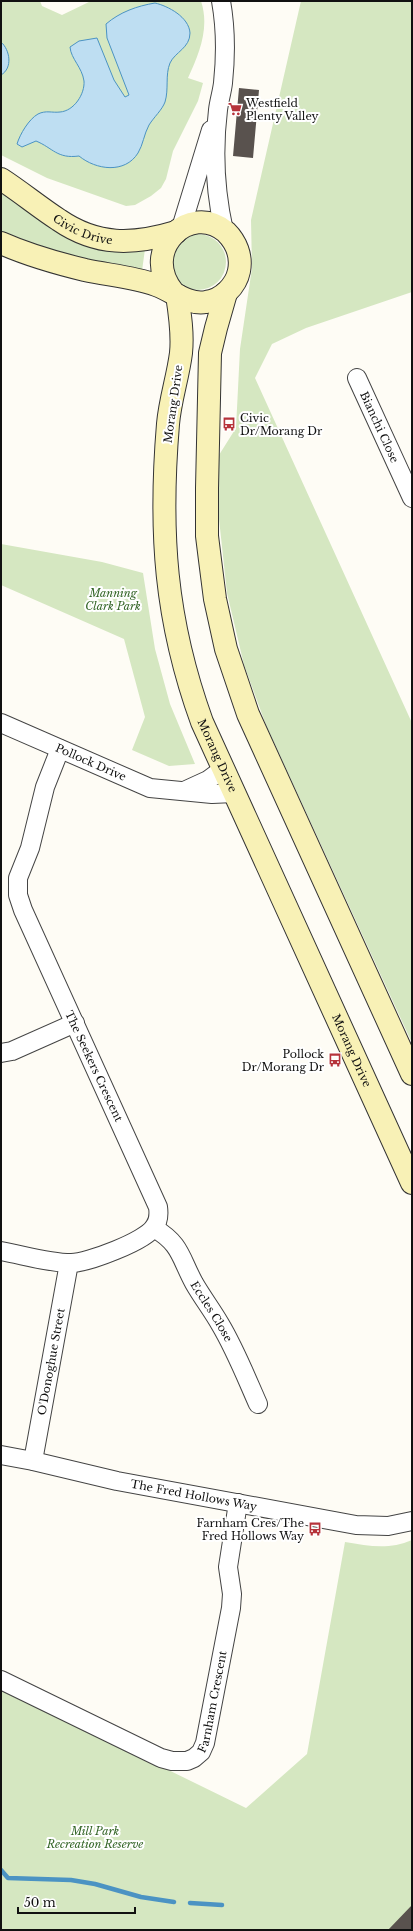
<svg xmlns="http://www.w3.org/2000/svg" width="413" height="1931" font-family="'Libre Baskerville',serif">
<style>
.green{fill:#d5e7c1}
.water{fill:#bedef2;stroke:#4b93c3}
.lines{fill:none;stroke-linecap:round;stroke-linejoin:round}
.stream{stroke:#4b93c3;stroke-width:4.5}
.building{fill:#59524e}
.minor-casing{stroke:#444;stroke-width:20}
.secondary-casing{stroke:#333;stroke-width:24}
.minor{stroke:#fff;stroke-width:18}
.secondary{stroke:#f8f1b6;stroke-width:22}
.labels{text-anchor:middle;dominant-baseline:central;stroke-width:4;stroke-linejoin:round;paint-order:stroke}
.poi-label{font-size:11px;fill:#111;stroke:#fff;text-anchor:start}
.street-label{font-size:11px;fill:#111;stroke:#fff}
.park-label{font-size:11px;font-style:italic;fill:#326425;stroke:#fff}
</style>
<rect width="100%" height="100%" fill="#fefcf5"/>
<path class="green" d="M1,1H40L42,6L62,15L91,1H201C210,28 199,54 188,78L203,83L198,101L173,151L166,179L161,188L151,196L135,205L126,206L47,178L1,155Z
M301,1H412V292L306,328L272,344L255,378L412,723V1043L266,725L244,665L227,593L219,519V455L236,428L240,349L252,268L251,220Z
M1,189L145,249L142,271L87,262L1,234Z
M170 262a28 28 0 1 1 56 0a28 28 0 1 1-56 0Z
M1,544L102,562L143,573L155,649L170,704L195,764L169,766L132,750L145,717L124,639L1,585Z
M412,1540V1930H1V1688L246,1808L307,1754L345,1542C369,1546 389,1550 412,1540Z"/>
<path class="water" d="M155,3C168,6 189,17 190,33C190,48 175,52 170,63C165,75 169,89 165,102C162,110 154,117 149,125C144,134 143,145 138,153C125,174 96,170 79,156C57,159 53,148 36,141L22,147L17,144C20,134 29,119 38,114C46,110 52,113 60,112C74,111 85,94 84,81C82,67 71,59 70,47L79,41L97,38L114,80L125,97L129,95L107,38L106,24C120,12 137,6 155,3Z
M1,42C10,50 13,68 1,75Z"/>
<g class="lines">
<path class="stream" d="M1,1870L8,1878L71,1880L95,1884L141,1897L174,1902
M190,1903L222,1905"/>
</g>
<path class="building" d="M239,88L259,90L253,158L233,156Z
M412,1905V1930H388Z"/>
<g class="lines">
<g class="minor-casing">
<g id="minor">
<path d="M221,1C226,29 226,55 223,83C222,92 219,101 218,110C213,151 215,191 224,231"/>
<path d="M181,228L211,130"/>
<path id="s1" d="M357,378L412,498"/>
<path id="s2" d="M1,723L150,788L212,794L234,793"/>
<path d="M184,791L208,780L223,769"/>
<path d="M1,1053L12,1051L75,1023"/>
<path id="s3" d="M154,1228C181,1244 180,1257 194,1283C202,1297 212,1310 220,1324C235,1349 246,1377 258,1404"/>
<path d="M1,1251C23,1255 49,1263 71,1263C87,1263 146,1241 154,1227C159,1221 159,1214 158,1207L23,910L18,895V878L30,848L45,787L60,749"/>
<path id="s4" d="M1,1455L33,1461L117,1481L356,1525L388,1526L412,1521"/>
<path id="s5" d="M33,1461L69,1263"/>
<path id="s6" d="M1,1680L161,1758L172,1761H187L194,1758L201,1752L205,1743L231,1608L232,1594L228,1567L238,1503"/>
</g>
</g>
<g class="secondary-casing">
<g id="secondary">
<path id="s7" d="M1,179C21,192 39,207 59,220C97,246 133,245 176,232"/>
<path d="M1,243C28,255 56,263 85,270C108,275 133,277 156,285C173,291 187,305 206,302C222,300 236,286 239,271C242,256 236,242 226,232C190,201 139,250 173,292"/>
<path d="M226,293L216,328L210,353L207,488V536L210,560L215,599L226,649L248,714L412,1074"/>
<path id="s8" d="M177,295C180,314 183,334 181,353C178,377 170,400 168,424C159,532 165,620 202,722L412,1183"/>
</g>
</g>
<use href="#minor" class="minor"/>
<use href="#secondary" class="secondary"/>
</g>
<defs>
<g id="supermarket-bare" transform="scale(1.08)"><path d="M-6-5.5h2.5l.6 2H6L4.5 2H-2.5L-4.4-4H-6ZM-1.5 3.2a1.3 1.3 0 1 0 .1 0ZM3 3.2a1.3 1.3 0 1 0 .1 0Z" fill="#b6333a" stroke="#fff" stroke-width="2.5" paint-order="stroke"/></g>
<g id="bus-bare" transform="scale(1.08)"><path d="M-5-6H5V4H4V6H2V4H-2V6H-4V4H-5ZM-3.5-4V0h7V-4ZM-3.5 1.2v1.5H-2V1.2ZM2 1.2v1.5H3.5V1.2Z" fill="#b6333a" stroke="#fff" stroke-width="2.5" paint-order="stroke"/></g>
</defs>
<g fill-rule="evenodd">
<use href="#supermarket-bare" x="235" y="109"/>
<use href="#bus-bare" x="229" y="424"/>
<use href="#bus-bare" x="335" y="1060"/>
<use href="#bus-bare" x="315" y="1529"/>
</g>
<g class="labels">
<g class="poi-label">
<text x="246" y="103">Westfield<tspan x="246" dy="13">Plenty Valley</tspan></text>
<text x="240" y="418">Civic<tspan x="240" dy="13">Dr/Morang Dr</tspan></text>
<text x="324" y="1054" text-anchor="end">Pollock<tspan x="324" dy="13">Dr/Morang Dr</tspan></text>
<text x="304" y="1523" text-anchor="end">Farnham Cres/The<tspan x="304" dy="13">Fred Hollows Way</tspan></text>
</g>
<g class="street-label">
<text stroke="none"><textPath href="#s7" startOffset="97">Civic Drive</textPath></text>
<text transform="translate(173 404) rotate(-82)">Morang Drive</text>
<text stroke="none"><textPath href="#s1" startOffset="54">Bianchi Close</textPath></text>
<text stroke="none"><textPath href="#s8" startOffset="470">Morang Drive</textPath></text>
<text stroke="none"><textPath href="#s2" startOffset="98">Pollock Drive</textPath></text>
<text stroke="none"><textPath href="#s8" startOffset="794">Morang Drive</textPath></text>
<text transform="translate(94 1066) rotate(65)">The Seekers Crescent</text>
<text stroke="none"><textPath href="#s3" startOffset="103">Eccles Close</textPath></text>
<text stroke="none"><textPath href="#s5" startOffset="101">O'Donoghue Street</textPath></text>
<text stroke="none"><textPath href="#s4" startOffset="197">The Fred Hollows Way</textPath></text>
<text stroke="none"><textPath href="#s6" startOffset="273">Farnham Crescent</textPath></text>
</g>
<g class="park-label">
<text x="113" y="593">Manning<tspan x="113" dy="13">Clark Park</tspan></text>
<text x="95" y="1831">Mill Park<tspan x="95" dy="13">Recreation Reserve</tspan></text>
</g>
</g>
<rect width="413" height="1931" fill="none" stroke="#111111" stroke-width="4"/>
<path d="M18 1907v6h117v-6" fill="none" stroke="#111111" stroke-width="2"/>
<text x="24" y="1907" font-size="12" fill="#111111" stroke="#ffffff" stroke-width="3" paint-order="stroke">50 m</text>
</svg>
